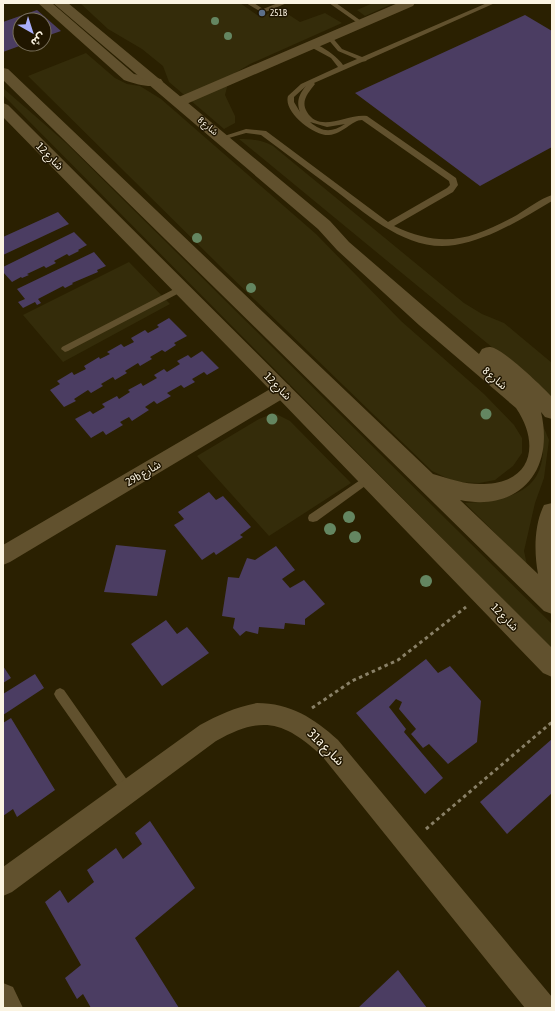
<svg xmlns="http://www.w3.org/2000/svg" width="555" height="1011" font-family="'Asap Condensed','Noto Sans Arabic',sans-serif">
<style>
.sand{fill:#342c0a}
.building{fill:#4b3d62}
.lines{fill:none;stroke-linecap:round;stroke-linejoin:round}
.path{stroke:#898067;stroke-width:3;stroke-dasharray:3.5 3.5;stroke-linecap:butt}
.service{fill:#61512e;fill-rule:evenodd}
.minor{fill:#61512e;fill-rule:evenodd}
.tertiary{fill:#61512e;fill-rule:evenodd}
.tree{fill:#648661}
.service-dot{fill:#5c6f8a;stroke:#201600;stroke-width:1.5}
.labels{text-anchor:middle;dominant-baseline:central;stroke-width:3;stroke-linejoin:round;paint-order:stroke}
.far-poi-label{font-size:9px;fill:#fbf4e2;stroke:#201600;text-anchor:start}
.far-street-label{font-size:9px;fill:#fbf4e2;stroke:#201600}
.street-label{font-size:11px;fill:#fbf4e2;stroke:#201600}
.near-street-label{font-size:13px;fill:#fbf4e2;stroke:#201600}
</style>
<rect width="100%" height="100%" fill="#2a2001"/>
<path class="sand" d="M80,3H240L260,17L280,9L300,22L325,13L342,23L250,64L235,73L228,83L225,95L235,116V123L224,129L169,82L163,66L142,49L108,29Z
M373,3H394L365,16L357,10Z
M86,53L115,78L127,84L140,86L161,99L316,234L401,321L484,394L514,425L522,438V453L513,466L495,480L479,483L455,482L432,471L225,271L28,76Z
M3,88L66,143L552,624V649L3,95Z
M239,139C252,139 261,140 273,146L464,303L482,314L504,323L552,363V400L493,348Z
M129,262L170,304L63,362L23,315Z
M274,413L290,421L351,483L269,536L197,456L259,419Z
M538,414L549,440L544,478L535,503L524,551L527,565L465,503C528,500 555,481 538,414Z"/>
<path class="building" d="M37,10L61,31L44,37V20H20V44H25L3,52V22Z
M525,15L552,31V147L480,186L355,93Z
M58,212L69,224L3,255V237Z
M74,232L87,245L78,250L79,251L69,256L67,254L54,261L56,263L46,268L44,266L27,274L29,275L22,278L21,277L12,282L3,272V267Z
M94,252L106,266L97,270L98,272L72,283L73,284L65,288L63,286L38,299L41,303L37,305L35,302L23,308L18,302L25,299L17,289Z
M169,318L187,336L174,343L176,345L165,352L162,350L150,357L152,359L140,366L138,363L125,371L127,373L115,380L113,377L101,384L103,386L91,393L88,390L74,399L76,401L64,407L50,390L60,384L57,381L72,372L74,375L86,369L84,366L99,357L100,359L110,354L107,352L121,344L124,347L134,342L131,338L145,330L148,333L159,327L157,325Z
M202,351L219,368L207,375L204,372L192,379L195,382L184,388L181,385L167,393L171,396L157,404L154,401L145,407L149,410L132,421L129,417L120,422L123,425L106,435L103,431L91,438L75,419L90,411L93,414L105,407L102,404L117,396L119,399L130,392L128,390L141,383L143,386L157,378L154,375L164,369L167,372L180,364L177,361L188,355L191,358Z
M209,492L216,500L223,496L251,527L240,535L243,537L216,555L214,552L202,560L174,525L184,519L178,512Z
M116,545L166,550L157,596L104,592Z
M276,546L295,570L282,579L290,588L304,580L325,604L305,619V625L285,623L284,629L259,627L258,634L246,631L240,636L233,628L235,618L222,616L228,577L239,578L247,558L255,560Z
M166,620L177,634L187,627L209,653L162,686L131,644Z
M426,659L438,673L450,666L481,701L477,742L448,764L429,744L423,748L411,734L416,729L399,709L402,702L396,699L389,707L406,729L404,732L443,778L425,794L356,713Z
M3,666L11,678L3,683Z
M35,674L44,688L3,715V694Z
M11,718L55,790L17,817L13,809L3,816V723Z
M552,739V793L507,834L480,802Z
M150,821L195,888L135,938L179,1008H91L83,994L77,999L65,978L81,965L45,902L60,890L68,903L94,882L87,870L116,848L123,859L142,844L135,833Z
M398,970L427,1008H358Z"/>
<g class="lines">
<path class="path" d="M312,708L352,681L398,660L466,607
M426,829L552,722"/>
<path class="service" d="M246,3H254L263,9L278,3H287L263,13Z
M329,3H336L364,23L359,24Z
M487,3H495L367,60L366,61L362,62L314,83L315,84C309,92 300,101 307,112C320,134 348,113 367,116L456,178L458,185L453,192L394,226C443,249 471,240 517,215C528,208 540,199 552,195V201C521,219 491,239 455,245C407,253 367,214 332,188C308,170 285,153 261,135L246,133L222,140L218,138L246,129L266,131L388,222L447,188L450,185L449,181L362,120C352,120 343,134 329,135C314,136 283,112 288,96L301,84L338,67L331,58L307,45C315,39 338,57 343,65L357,59L338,51L327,38V36H331L342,49L362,57ZM306,86C299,94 296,102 300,112L294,102V97ZM310,122L327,127L345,124C331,133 322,132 310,122Z
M182,285L186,288L185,290L68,351L65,352L61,349L62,347Z
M369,474L372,475L374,478L372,481L317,521L313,522L309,521L308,518L309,515Z
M60,688L64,690L132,787L134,791L132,795L128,797L124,795L56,698L54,694L56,690Z"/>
<path class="minor" d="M38,3H52L134,74L161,79L163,82L161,85C148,88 136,84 124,80Z
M398,3H415L413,6L184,105H174L172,102L174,99Z
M283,383L289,385L292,390L289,395L10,562L3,565V545L277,385Z
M257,703C290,703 314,718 338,740L552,997V1008H525L322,756C284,721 262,715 216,741L12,892L3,896V867L200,725C218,715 236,707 257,703Z
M3,983L13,987L23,1008H3Z"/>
<path class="tertiary" d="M53,3H68L330,221L349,242L479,354L482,349C487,347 489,346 494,348C508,354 541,385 552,397V419L545,417L541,412C555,472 518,512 460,500L538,574C534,552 534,525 544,505L552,503V614L544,611L3,80V68L8,69L433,474C450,479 467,485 484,484C533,483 540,443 516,408L419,325L337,250L318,229Z
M3,103L8,105L552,648V677L543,673L276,396L3,117Z"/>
</g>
<g class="tree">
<circle cx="215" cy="21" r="4"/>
<circle cx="228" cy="36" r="4"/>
<circle cx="197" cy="238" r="5"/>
<circle cx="251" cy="288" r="5"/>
<circle cx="486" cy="414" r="5.5"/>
<circle cx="272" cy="419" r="5.5"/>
<circle cx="349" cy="517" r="6"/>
<circle cx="330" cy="529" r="6"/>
<circle cx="355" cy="537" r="6"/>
<circle cx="426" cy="581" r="6"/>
</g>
<circle class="service-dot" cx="262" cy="13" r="4"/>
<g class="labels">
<g class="far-poi-label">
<text x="270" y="13">251B</text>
</g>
<g class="far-street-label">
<text transform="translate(208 126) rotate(40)">شارع 8</text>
</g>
<g class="street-label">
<text transform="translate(50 156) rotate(45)">شارع 12</text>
<text transform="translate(495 378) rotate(40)">شارع 8</text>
<text transform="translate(278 386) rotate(45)">شارع 12</text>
<text transform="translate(143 473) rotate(-31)">29b شارع</text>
<text transform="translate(505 617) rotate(45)">شارع 12</text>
</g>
<g class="near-street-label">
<text transform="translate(326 747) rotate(45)">31a شارع</text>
</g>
</g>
<rect width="555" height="1011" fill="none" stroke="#fbf4e2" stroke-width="8"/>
<g transform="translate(32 32) rotate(141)"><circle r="19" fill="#201600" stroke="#786f5a"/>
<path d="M0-3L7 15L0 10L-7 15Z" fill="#aaaffb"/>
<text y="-6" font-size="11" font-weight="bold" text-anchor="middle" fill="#fbf4e2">ش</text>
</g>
</svg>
